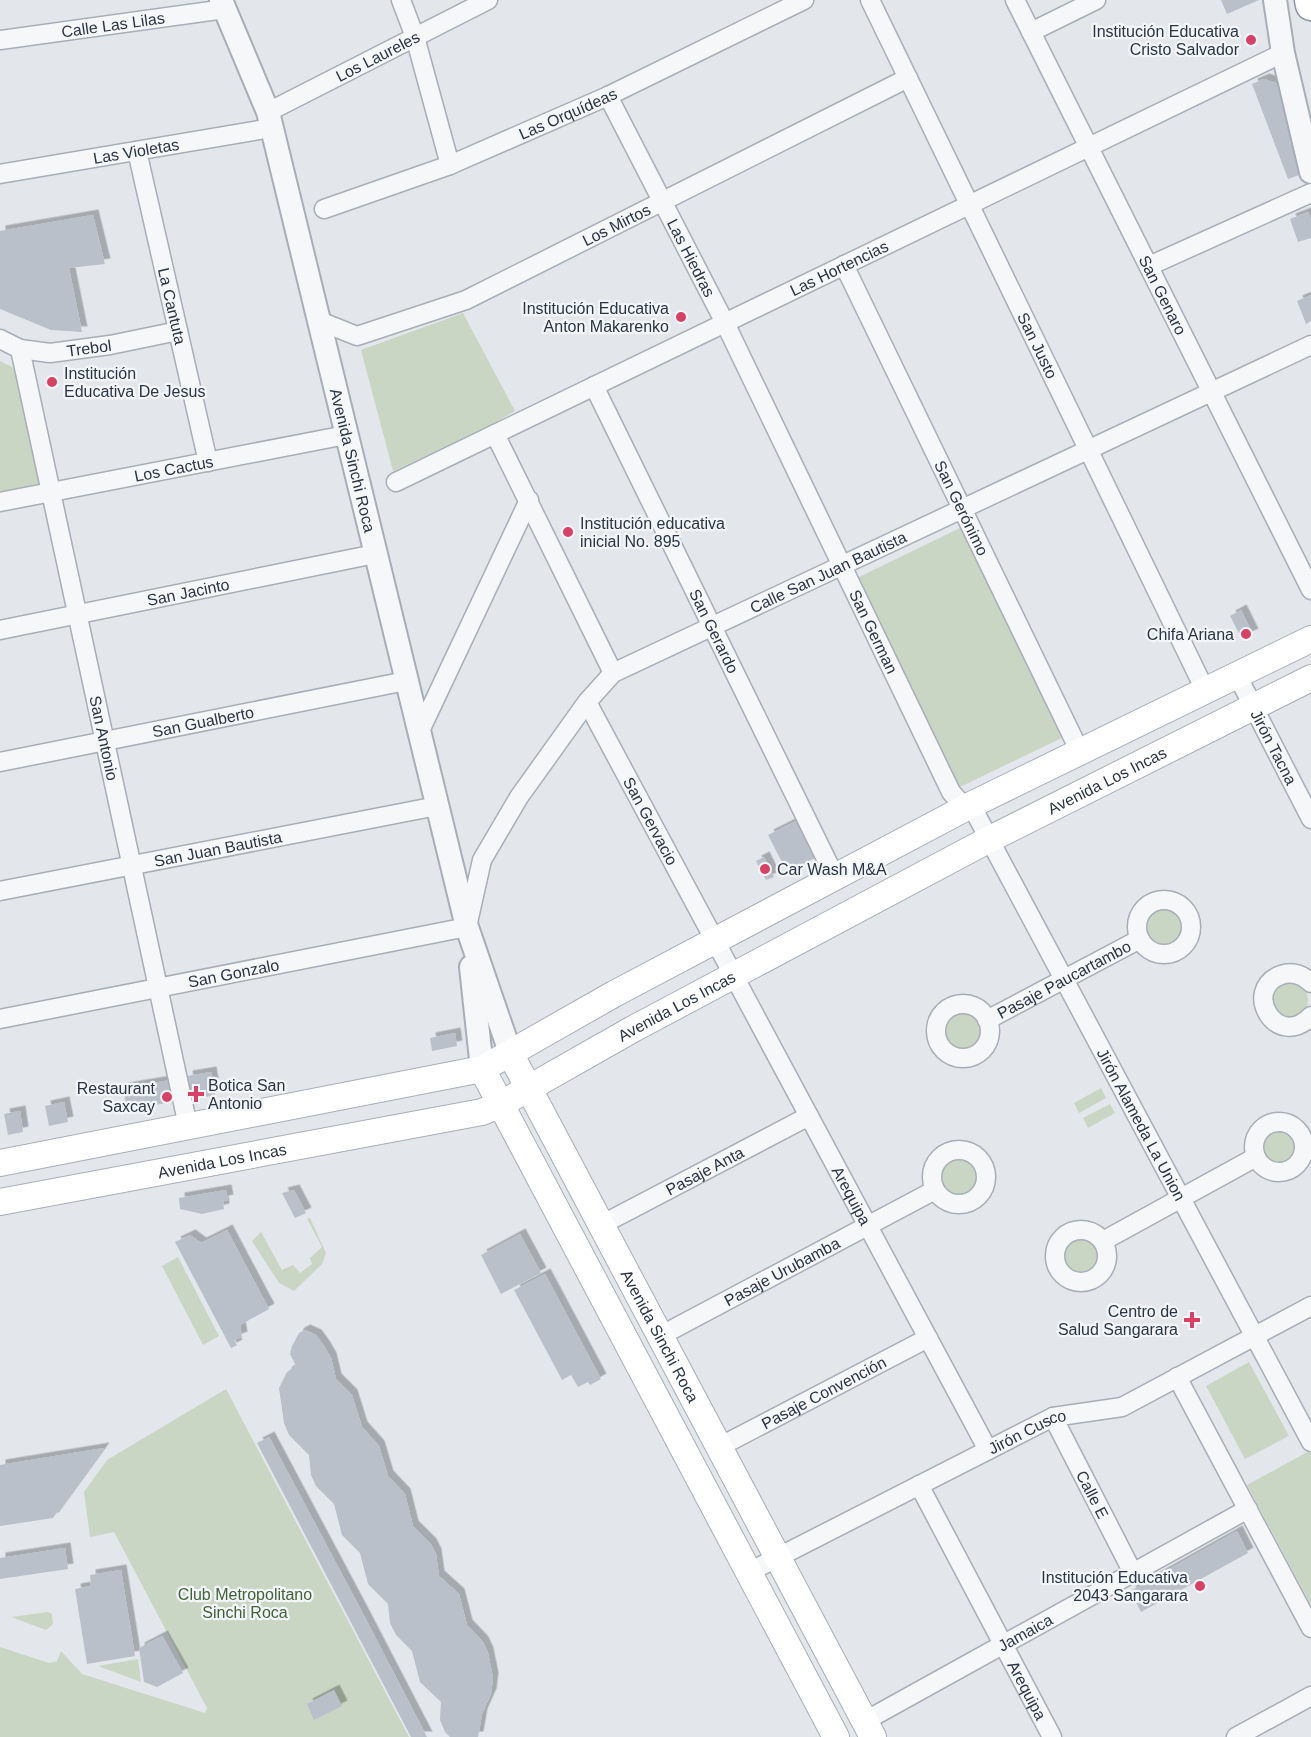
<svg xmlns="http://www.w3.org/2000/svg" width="1311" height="1737" font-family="Helvetica,sans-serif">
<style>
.green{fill:#c9d6c3}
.building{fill:#b9c0ca;filter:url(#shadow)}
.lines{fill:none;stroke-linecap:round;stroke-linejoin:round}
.minor-casing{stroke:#a7aeb7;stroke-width:21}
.tertiary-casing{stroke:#a7aeb7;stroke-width:26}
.secondary-casing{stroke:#a7aeb7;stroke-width:28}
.trunk-casing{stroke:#8995a3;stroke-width:33}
.minor{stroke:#f6f7f9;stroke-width:18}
.tertiary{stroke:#f6f7f9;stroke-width:22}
.secondary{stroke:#fff;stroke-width:26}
.trunk{stroke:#fff;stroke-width:30}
.poi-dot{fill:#d84163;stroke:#f3f6f9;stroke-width:2}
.labels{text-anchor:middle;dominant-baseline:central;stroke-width:4.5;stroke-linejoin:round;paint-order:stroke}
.street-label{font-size:16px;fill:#293545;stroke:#f3f6f9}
.poi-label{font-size:16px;fill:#293545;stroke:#f3f6f9;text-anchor:end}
.park-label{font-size:16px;fill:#416235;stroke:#f3f6f9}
</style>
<defs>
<filter id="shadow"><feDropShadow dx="5.5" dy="-5.5" stdDeviation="0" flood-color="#0004"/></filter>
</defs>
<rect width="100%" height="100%" fill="#e3e7ec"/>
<path class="green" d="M463,313L515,411L484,429L393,471L361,350Z
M0,361L14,368L40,484L0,492Z
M964,526L1066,736L958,788L857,578Z
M1143 926a21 21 0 1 1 42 0a21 21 0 1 1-42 0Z
M1270 1000a19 19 0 1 1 38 0a19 19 0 1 1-38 0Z
M941 1031a21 21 0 1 1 42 0a21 21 0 1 1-42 0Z
M1101,1088L1106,1098L1079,1113L1074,1103Z
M1110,1104L1115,1113L1088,1128L1083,1118Z
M1260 1146a19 19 0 1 1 38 0a19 19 0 1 1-38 0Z
M937 1177a22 22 0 1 1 44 0a22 22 0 1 1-44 0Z
M310,1218L326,1253L322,1264L294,1291L279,1283L252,1241L261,1232L282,1270L293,1265L300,1273L312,1264L310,1258L322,1247L307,1219Z
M1059 1255a21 21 0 1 1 42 0a21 21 0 1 1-42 0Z
M178,1257L219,1336L203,1345L162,1266Z
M1249,1362L1289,1436L1245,1459L1206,1386Z
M226,1389L409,1737H0V1647L49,1663L57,1661L61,1651L82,1674L205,1713L207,1708L114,1532L90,1537L84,1492L107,1460Z
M1311,1450V1605L1247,1485Z
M48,1612L52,1614L53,1624L46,1630L11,1617Z
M138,1659L141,1682L98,1666Z"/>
<path class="building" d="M1221,0H1259L1227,14Z
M1264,79L1276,83L1304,168L1299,175L1288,179L1252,84Z
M1308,212L1311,221V238L1298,242L1290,219Z
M93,215L105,264L69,268L82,332L51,330L0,309V231Z
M1311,295V321L1306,324L1297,301Z
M1241,610L1253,634L1242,639L1230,616Z
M796,821L815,858L787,872L768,835Z
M764,857L774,877L766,880L756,861Z
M455,1033L457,1046L432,1051L430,1038Z
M211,1072L215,1095L195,1099L190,1094L187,1076Z
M171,1080L173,1092L166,1103L127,1110L123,1088Z
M64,1102L68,1122L49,1126L45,1106Z
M20,1111L23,1132L8,1135L4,1114Z
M226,1190L228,1200L223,1201L224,1209L202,1214L180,1209L179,1198Z
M294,1190L306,1213L295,1218L282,1193Z
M227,1230L269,1309L240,1325L242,1337L234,1340L237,1345L231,1348L175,1242L190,1235L201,1243Z
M520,1234L541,1273L501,1294L481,1255Z
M545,1274L601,1379L590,1385L588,1382L578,1387L571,1375L562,1380L514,1290Z
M305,1330L316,1335L324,1346L331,1358L336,1379L352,1395L362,1427L379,1446L388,1476L405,1494L413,1526L431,1544L436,1554L439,1576L459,1594L467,1625L483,1642L488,1653L493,1678L491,1694L482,1714L478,1737H450L445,1732L440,1720L441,1702L420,1682L412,1651L396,1635L390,1623L388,1604L368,1584L360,1553L342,1535L334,1504L316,1486L311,1475L309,1455L289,1435L284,1423L279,1388L287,1372L296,1366L290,1354L292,1346L299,1333Z
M269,1437L361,1610L427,1737H411L257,1443Z
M104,1448L53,1518L0,1526V1465Z
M1237,1531L1248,1553L1141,1612L1130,1591Z
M65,1548L68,1569L0,1579V1558Z
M121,1570L135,1656L87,1664L75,1589L91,1586L90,1575Z
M162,1636L183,1673L157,1687L144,1682L139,1648Z
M334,1690L342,1706L314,1720L307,1704Z"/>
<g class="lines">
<g class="minor-casing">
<g id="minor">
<path d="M401,0L415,37L450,165"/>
<path id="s1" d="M870,0L1205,690"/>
<path id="s2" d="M1015,0L1311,590"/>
<path d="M1031,32L1096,0"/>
<path id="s3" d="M0,40L225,9"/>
<path id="s4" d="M608,96L725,323L951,792L965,808"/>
<path id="s5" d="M268,112L488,0"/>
<path id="s6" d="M137,151L208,462"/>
<path id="s7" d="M0,174L271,128"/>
<path id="s8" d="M324,209L450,165L608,96L804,0"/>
<path id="s9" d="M844,265L1080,752"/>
<path d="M1149,266L1311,193"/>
<path id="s10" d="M317,320L357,336L466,300L908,78"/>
<path id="s11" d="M0,339L20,349L50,353L110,345L178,331"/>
<path id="s12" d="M20,349L188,1126"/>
<path id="s13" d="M594,386L835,877"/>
<path d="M495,434L613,673"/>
<path id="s14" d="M396,482L1283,53"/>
<path id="s15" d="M0,502L346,435"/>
<path id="s16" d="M0,630L375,554"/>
<path id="s17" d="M1237,675L1311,819"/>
<path id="s18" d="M587,702L988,1450"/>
<path d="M419,733L529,500"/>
<path id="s19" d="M0,762L406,681"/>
<path id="s20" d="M971,805L1311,1442"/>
<path id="s21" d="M0,891L437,806"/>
<circle cx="1164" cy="927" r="27"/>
<path d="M1311,983C1303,975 1293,971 1281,975C1241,990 1277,1051 1311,1016"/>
<circle cx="963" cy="1031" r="27"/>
<path id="s22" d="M0,1019L467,927L482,860L519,797L587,702L613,673L1311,345"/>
<path id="s23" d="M987,1020L1140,939"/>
<circle cx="1279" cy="1147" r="25"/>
<circle cx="959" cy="1177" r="27"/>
<path id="s24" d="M601,1225L809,1116"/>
<circle cx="1081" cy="1256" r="26"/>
<path d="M1103,1241L1256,1157"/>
<path id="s25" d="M660,1336L935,1190"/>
<path d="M1177,1377L1311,1628"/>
<path id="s26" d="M1053,1417L1133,1573"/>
<path id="s27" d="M719,1447L928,1338"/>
<path id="s28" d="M919,1485L1052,1737"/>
<path id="s29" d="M749,1572L1053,1417L1122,1407L1311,1306"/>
<path id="s30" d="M865,1721L1248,1509"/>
<path d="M1236,1737L1311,1696"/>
</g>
</g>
<g class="tertiary-casing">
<g id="tertiary">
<path id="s31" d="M221,0L268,112L467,927L511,1055"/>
<path d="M1275,0L1283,53L1311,172"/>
<path d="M471,967L482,1069"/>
</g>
</g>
<g class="secondary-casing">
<g id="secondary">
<path id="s32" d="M511,1055L873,1737"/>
<path d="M482,1069L836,1737"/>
<path d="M0,1163L482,1069L614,994L971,805L1311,639"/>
<path id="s33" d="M0,1202L482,1112L501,1104L633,1029L988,840L1311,678"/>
</g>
</g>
<g class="trunk-casing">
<path id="trunk" d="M1310,0L1311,5"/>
</g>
<use href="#minor" class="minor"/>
<use href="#tertiary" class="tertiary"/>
<use href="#secondary" class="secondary"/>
<use href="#trunk" class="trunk"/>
</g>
<g class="poi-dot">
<circle cx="1251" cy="40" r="6"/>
<circle cx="681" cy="317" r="6"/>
<circle cx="52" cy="382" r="6"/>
<circle cx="568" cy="532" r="6"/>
<circle cx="1246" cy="634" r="6"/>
<circle cx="765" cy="869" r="6"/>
<path d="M193 1085h6v6h6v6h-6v6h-6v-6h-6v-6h6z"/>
<circle cx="167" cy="1097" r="6"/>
<path d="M1189 1311h6v6h6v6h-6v6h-6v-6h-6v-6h6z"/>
<circle cx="1200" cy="1586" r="6"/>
</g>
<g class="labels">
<g class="street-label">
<text stroke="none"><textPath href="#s3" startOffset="114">Calle Las Lilas</textPath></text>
<text stroke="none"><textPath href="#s5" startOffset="123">Los Laureles</textPath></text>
<text stroke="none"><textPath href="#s8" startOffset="262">Las Orquídeas</textPath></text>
<text stroke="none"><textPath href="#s7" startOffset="138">Las Violetas</textPath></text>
<text stroke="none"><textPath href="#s10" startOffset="326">Los Mirtos</textPath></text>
<text stroke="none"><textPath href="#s4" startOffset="182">Las Hiedras</textPath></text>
<text stroke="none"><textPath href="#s14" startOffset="492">Las Hortencias</textPath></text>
<text stroke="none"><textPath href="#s2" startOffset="330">San Genaro</textPath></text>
<text stroke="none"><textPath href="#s6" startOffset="159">La Cantuta</textPath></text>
<text stroke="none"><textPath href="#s1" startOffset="384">San Justo</textPath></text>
<text stroke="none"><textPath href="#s11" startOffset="92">Trebol</textPath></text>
<text stroke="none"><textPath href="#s31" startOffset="480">Avenida Sinchi Roca</textPath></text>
<text stroke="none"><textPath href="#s15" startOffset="177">Los Cactus</textPath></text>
<text stroke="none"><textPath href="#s9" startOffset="270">San Gerónimo</textPath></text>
<text stroke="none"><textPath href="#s22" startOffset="1011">Calle San Juan Bautista</textPath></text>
<text stroke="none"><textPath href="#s16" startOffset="192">San Jacinto</textPath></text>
<text stroke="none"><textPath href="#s13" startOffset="273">San Gerardo</textPath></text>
<text stroke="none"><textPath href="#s4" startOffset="598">San German</textPath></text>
<text stroke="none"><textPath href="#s19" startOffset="207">San Gualberto</textPath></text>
<text stroke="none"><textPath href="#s12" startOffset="398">San Antonio</textPath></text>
<text stroke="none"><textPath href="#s17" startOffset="81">Jirón Tacna</textPath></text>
<text stroke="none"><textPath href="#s33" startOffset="1198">Avenida Los Incas</textPath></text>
<text stroke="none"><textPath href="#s18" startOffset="135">San Gervacio</textPath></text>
<text stroke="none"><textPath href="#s21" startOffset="222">San Juan Bautista</textPath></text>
<text stroke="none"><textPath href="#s22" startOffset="238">San Gonzalo</textPath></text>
<text stroke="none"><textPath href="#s23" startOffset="87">Pasaje Paucartambo</textPath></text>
<text stroke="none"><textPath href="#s33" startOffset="712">Avenida Los Incas</textPath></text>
<text stroke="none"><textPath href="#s20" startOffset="362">Jirón Alameda La Union</textPath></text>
<text stroke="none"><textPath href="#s33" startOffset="226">Avenida Los Incas</textPath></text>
<text stroke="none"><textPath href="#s24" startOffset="117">Pasaje Anta</textPath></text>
<text stroke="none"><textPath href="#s18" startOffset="560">Arequipa</textPath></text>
<text stroke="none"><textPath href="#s25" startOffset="138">Pasaje Urubamba</textPath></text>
<text stroke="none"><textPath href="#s32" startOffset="318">Avenida Sinchi Roca</textPath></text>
<text stroke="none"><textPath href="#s27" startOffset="118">Pasaje Convención</textPath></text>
<text stroke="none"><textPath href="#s29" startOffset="312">Jirón Cusco</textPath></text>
<text stroke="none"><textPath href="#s26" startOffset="87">Calle E</textPath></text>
<text stroke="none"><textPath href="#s30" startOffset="183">Jamaica</textPath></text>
<text stroke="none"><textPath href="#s28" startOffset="232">Arequipa</textPath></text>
</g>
<g class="poi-label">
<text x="1239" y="31">Institución Educativa<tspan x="1239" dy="18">Cristo Salvador</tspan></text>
<text x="669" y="308">Institución Educativa<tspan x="669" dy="18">Anton Makarenko</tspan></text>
<text x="64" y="373" text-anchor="start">Institución<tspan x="64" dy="18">Educativa De Jesus</tspan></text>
<text x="580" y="523" text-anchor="start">Institución educativa<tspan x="580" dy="18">inicial No. 895</tspan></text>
<text x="1234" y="634">Chifa Ariana</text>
<text x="777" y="869" text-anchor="start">Car Wash M&amp;A</text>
<text x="208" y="1085" text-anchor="start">Botica San<tspan x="208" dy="18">Antonio</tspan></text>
<text x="155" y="1088">Restaurant<tspan x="155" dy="18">Saxcay</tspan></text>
<text x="1178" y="1311">Centro de<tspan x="1178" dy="18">Salud Sangarara</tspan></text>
<text x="1188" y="1577">Institución Educativa<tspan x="1188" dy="18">2043 Sangarara</tspan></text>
</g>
<g class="park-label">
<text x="245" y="1594">Club Metropolitano<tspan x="245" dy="18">Sinchi Roca</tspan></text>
</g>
</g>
</svg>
